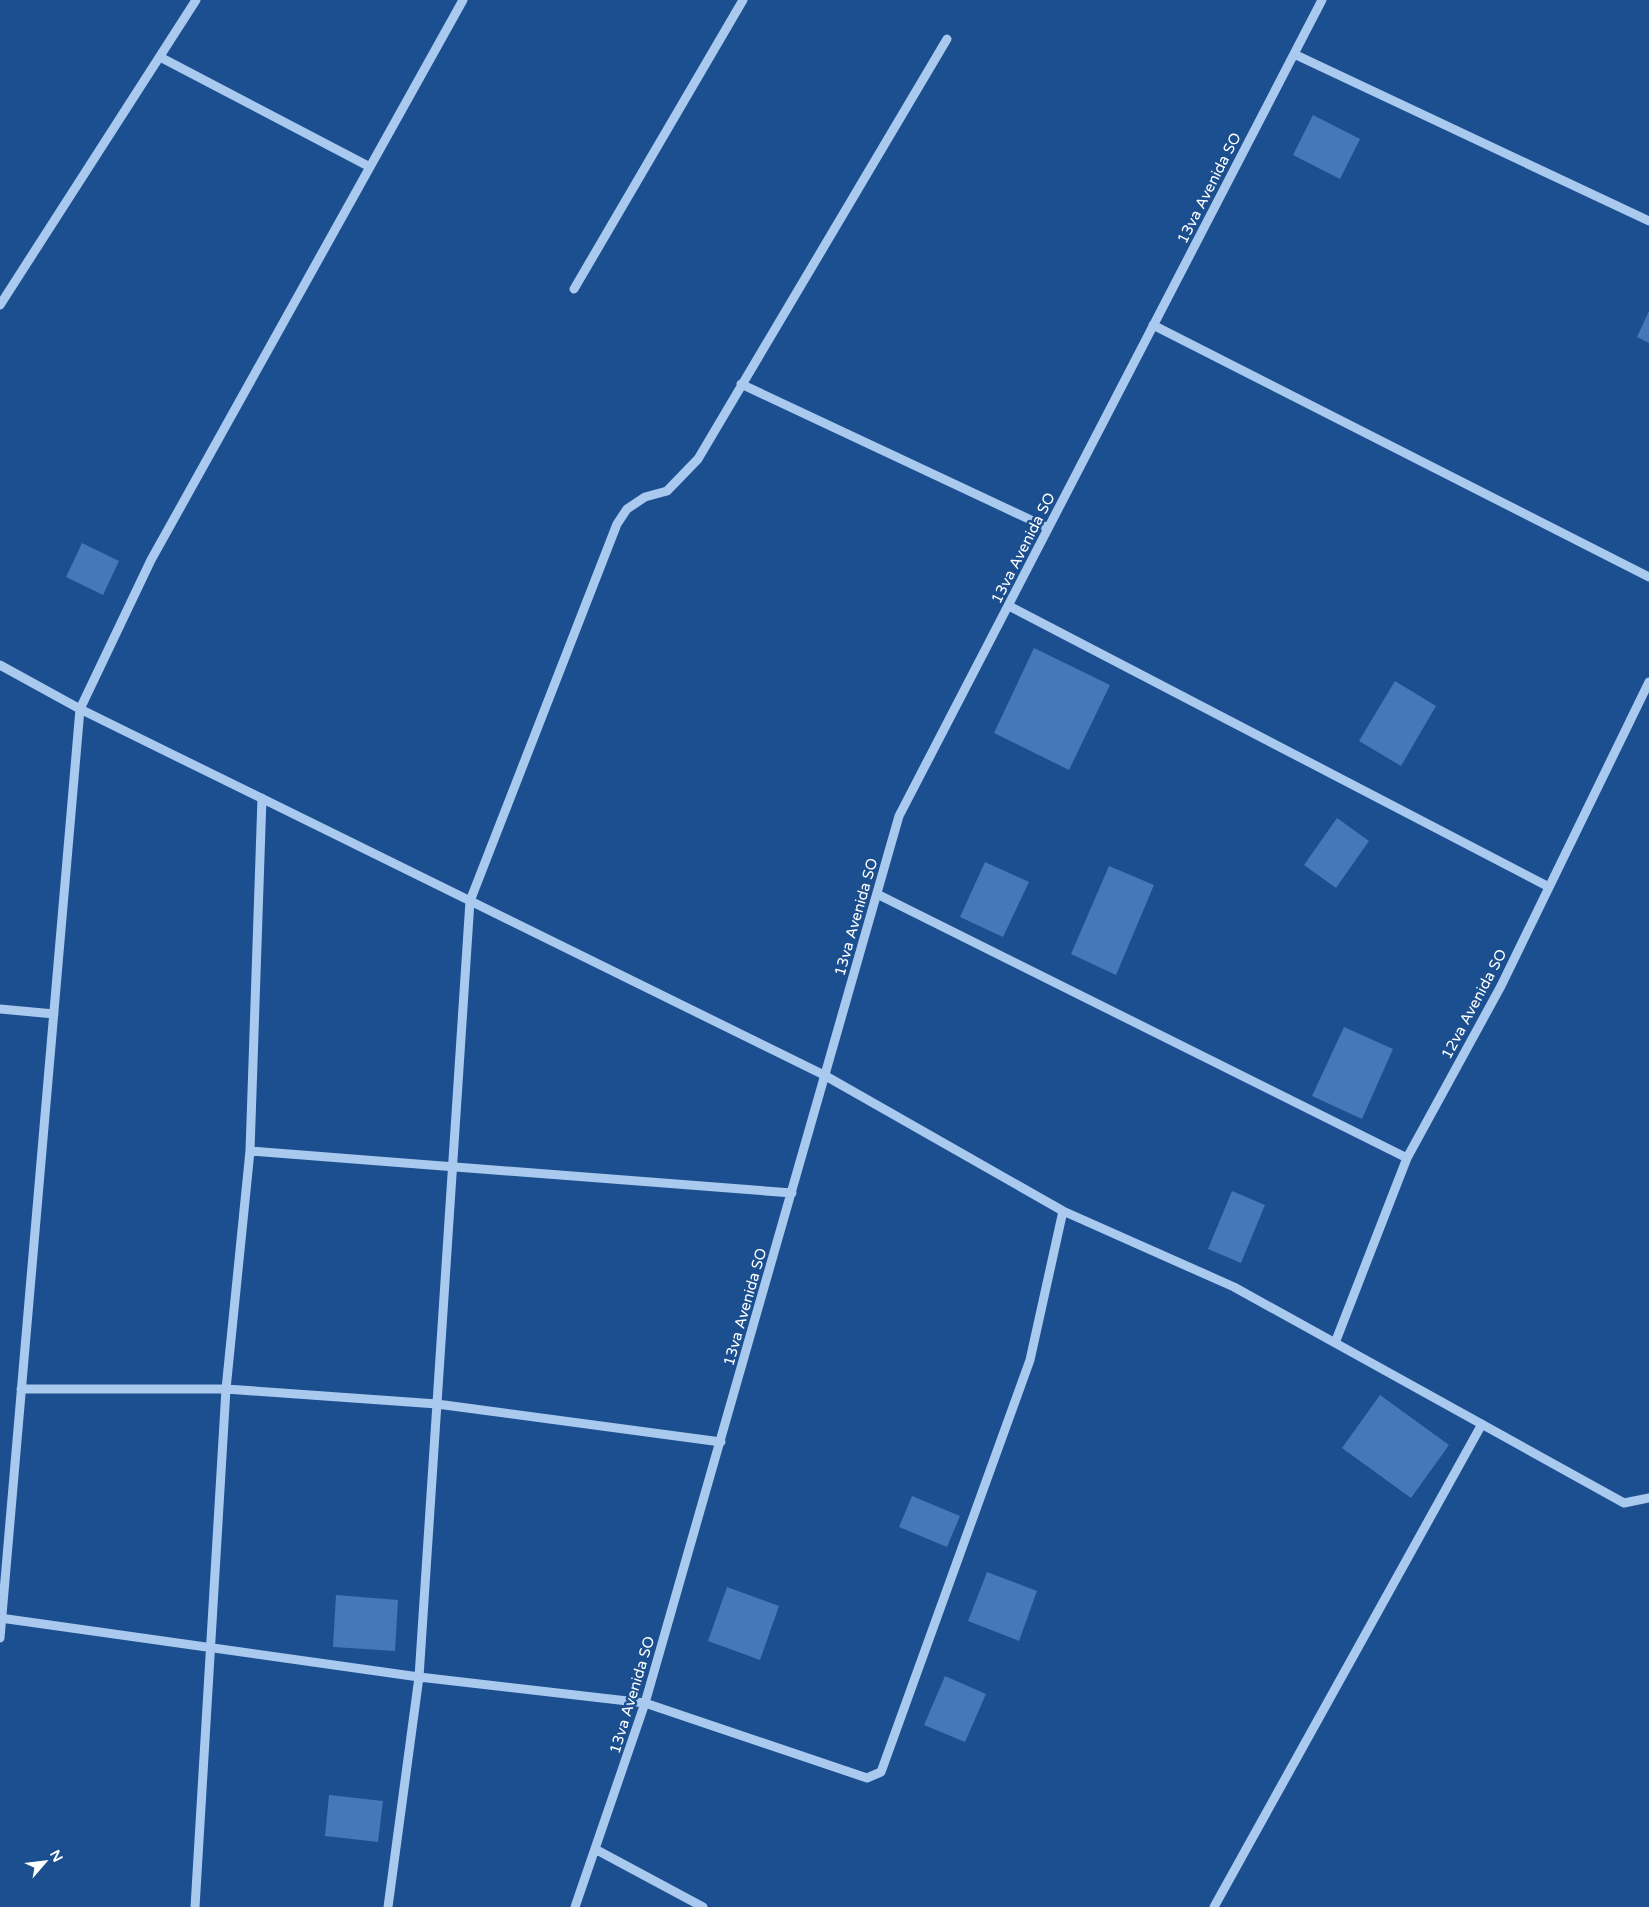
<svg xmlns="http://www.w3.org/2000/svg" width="1649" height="1907" font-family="'Varela Round',sans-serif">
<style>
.building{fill:#4478b7}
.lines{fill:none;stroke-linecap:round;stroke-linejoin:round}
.minor{stroke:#a9c9ee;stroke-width:9}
.labels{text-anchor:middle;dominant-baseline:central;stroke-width:5;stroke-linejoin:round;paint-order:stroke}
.street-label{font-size:15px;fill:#fff;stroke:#1b4f8f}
</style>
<rect width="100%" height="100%" fill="#1b4f8f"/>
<path class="building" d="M1313,115L1360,139L1340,179L1293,155Z
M1649,311V343L1637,337Z
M82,543L119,561L103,595L66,577Z
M1034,648L1110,685L1069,770L994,733Z
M1395,681L1436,706L1401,766L1359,741Z
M1337,818L1369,841L1336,888L1304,865Z
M985,862L1029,882L1003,937L960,917Z
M1109,866L1154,885L1116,975L1071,954Z
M1344,1027L1393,1049L1362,1119L1312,1096Z
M1232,1191L1265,1205L1241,1263L1208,1249Z
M1380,1395L1449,1445L1411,1498L1342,1448Z
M912,1496L960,1516L947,1547L899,1527Z
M987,1572L1037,1591L1019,1641L968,1621Z
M727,1587L779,1606L760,1660L708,1641Z
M336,1595L398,1600L395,1651L333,1647Z
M945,1676L986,1694L965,1742L924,1725Z
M329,1795L383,1801L378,1842L325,1836Z"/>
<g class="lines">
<path class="minor" d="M1294,54L1649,221
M160,57L370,167
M574,289L743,0
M0,305L196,0
M1153,325L1649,577
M741,384L1048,528
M1009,606L1549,887
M0,665L80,709L824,1075L1063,1211L1234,1287L1624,1503L1649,1498
M877,894L1407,1158
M0,1009L54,1014
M250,1151L792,1193
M1335,1343L1407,1158L1501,986L1649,682
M21,1389H226L437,1404L721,1442
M0,1618L419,1677L645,1703L867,1778L881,1772L1030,1360L1063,1211
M0,1638L80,709L151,560L463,0
M595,1849L703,1907
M195,1907L226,1389L250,1151L262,798
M388,1907L419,1677L470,901L617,524L627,509L645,497L667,491L698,459L947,39
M575,1907L645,1703L899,816L1322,0
M1214,1907L1482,1424"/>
</g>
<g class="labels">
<g class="street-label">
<text transform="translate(1209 188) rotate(-63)">13va Avenida SO</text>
<text transform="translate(1023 548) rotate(-63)">13va Avenida SO</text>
<text transform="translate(856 917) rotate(-74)">13va Avenida SO</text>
<text transform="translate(1474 1004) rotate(-62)">12va Avenida SO</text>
<text transform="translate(745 1307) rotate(-74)">13va Avenida SO</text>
<text transform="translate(632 1695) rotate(-73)">13va Avenida SO</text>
</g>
</g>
<g transform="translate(45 1862) rotate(62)" stroke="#1b4f8f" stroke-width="4" paint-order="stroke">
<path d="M0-4L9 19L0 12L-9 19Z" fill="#ffffff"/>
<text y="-8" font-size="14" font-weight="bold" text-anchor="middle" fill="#ffffff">N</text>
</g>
</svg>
